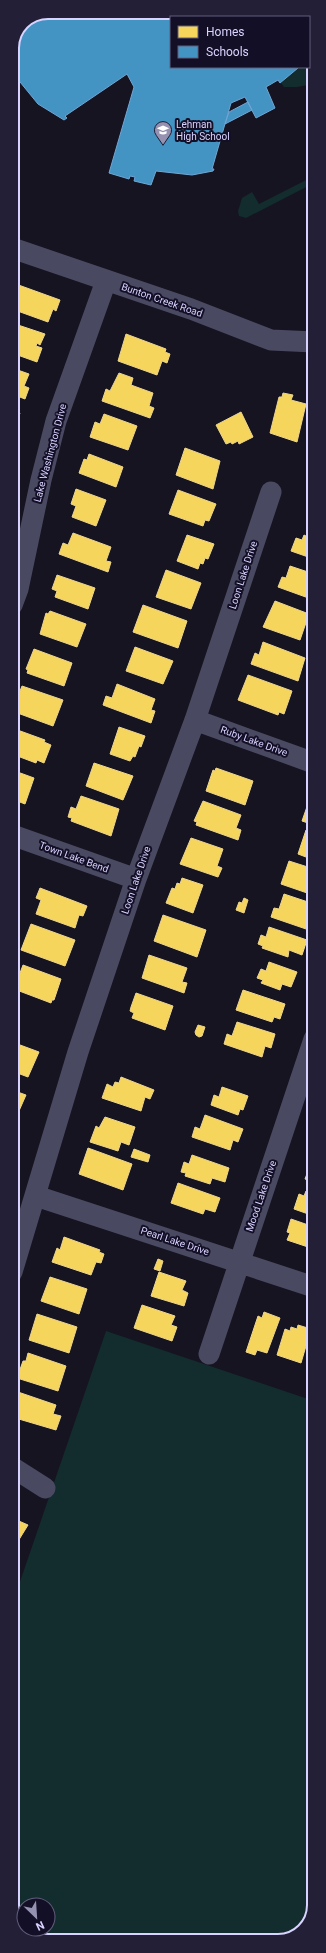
<svg xmlns="http://www.w3.org/2000/svg" width="326" height="1953" font-family="Roboto,sans-serif">
<style>
.green{fill:#132c2d;fill-rule:evenodd}
.homes{fill:#f6d55c;stroke:#edd58d}
.schools{fill:#4393c3;stroke:#70a6d5}
.lines{fill:none;stroke-linecap:round;stroke-linejoin:round}
.minor{stroke:#4a4962;stroke-width:21}
.labels{text-anchor:middle;dominant-baseline:central;stroke-width:4;stroke-linejoin:round;paint-order:stroke}
.poi-label{font-size:10px;fill:#d9d4ff;stroke:#130f26;text-anchor:start}
.street-label{font-size:10px;fill:#d9d4ff;stroke:#130f26}
.rim{fill:none;stroke:#d9d4ff;stroke-width:2}
</style>
<rect width="100%" height="100%" fill="#161421"/>
<path class="green" d="M314,45V84L297,87H284L281,83L297,67H309V52Z
M314,176V183L246,218L239,216L238,211L242,198L252,192L259,204Z
M106,1331L314,1401V1905L305,1929L283,1941H43L22,1930L12,1910V1605ZM24,1905H48V1929H24Z"/>
<path class="homes" d="M13,283L60,300L56,311L53,309L48,322L12,309L14,294L12,293Z
M12,323L45,334L40,345L37,343L36,346L42,348L37,362L12,353Z
M126,334L166,349L165,352L170,354L167,363L162,361L157,375L118,361Z
M12,368L29,374L24,386L29,388L25,399L12,394Z
M119,373L133,378L131,385L153,393L149,406L154,408L150,418L102,401L106,389L110,391Z
M283,393L293,395L291,400L306,404L297,442L270,433L279,397H282Z
M12,410L20,413L15,427L12,426Z
M241,412L253,437L239,444L238,441L232,444L231,442L226,444L216,425Z
M104,414L137,426L128,450L90,437L95,422L100,424Z
M185,448L220,461L213,489L176,475Z
M89,454L123,467L116,487L79,473L84,459L87,460Z
M76,489L106,500L96,526L72,517L76,506L71,504Z
M178,490L216,504L209,521L205,520L203,526L169,514Z
M310,531L314,532V559L291,551L296,538L302,540L304,535L308,537Z
M73,533L111,547L106,561L111,562L108,572L59,554L63,543L68,545Z
M187,535L214,544L208,559L205,558L203,564L200,563L198,569L177,561Z
M290,566L314,574V600L278,587L282,577L286,578Z
M166,570L201,583L191,609L156,597Z
M57,575L95,588L88,609L55,597L57,591L52,589Z
M275,601L309,614L300,640L263,627Z
M143,605L187,621L178,648L133,632Z
M50,611L86,624L77,647L40,634L46,613L48,614Z
M263,642L305,658L298,681L251,664L255,653L259,655Z
M135,647L173,661L163,684L126,671Z
M34,649L72,663L64,686L27,673L28,670L26,669Z
M248,675L292,691L284,714L279,712L278,715L238,700Z
M117,684L155,699L151,710L155,711L151,723L103,705L106,696L112,698Z
M22,686L63,700L53,726L12,711Z
M119,727L145,736L141,747L139,746L135,757L133,756L130,761L110,754Z
M12,728L45,740L44,742L51,745L44,763L37,760L36,763L12,754Z
M94,763L133,776L123,800L86,786Z
M216,768L253,781L245,805L206,791L213,770L215,771Z
M12,770L34,778L25,804L12,799Z
M81,796L119,809L111,836L71,821L72,818L68,817L71,807L76,809Z
M203,801L241,815L236,828L241,830L238,840L196,825L197,822L194,821Z
M309,801L314,803V825L302,821Z
M306,830L314,833V860L298,854Z
M191,838L223,849L217,866L222,868L218,877L180,864Z
M289,861L314,869L313,895L281,884Z
M182,878L203,885L193,913L166,903L172,888L175,889L177,883L180,884Z
M40,888L87,906L83,916L79,915L75,928L36,914L41,900L36,898Z
M284,894L314,904V919L309,930L271,917L274,908L279,909Z
M244,898L248,900L244,913L236,910L239,902L242,903Z
M163,915L206,930L197,957L154,941Z
M31,924L75,940L65,966L21,950Z
M269,927L307,940L302,955L289,950L288,957L262,948L263,946L258,944L261,935L266,937Z
M149,955L187,968L182,982L187,983L184,993L142,978Z
M269,962L297,972L291,987L282,984L280,990L261,983L263,980L257,978L261,969L266,971Z
M23,965L61,979L54,1000H52L51,1003L14,989Z
M243,990L285,1004L280,1019L274,1017L272,1022L236,1010Z
M136,993L173,1006L165,1030L132,1018L134,1013L130,1011L131,1007Z
M237,1022L275,1034L271,1048L265,1046L262,1057L224,1044L227,1034L232,1036Z
M198,1025L205,1027L202,1036L199,1037L196,1035L195,1032Z
M12,1042L39,1052L28,1077L12,1071Z
M121,1077L154,1090L150,1099L145,1097L141,1111L102,1098L107,1084L113,1087L115,1082L119,1083Z
M222,1087L248,1096L243,1110L240,1109L238,1115L211,1105L214,1095L219,1097Z
M12,1090L26,1095L15,1120L12,1119Z
M205,1115L243,1129L238,1142L233,1140L230,1150L192,1137L195,1127L200,1129Z
M105,1117L135,1127L129,1145L121,1142L118,1151L90,1142L96,1126L99,1128Z
M88,1148L132,1164L123,1190L79,1174Z
M134,1149L150,1155L148,1162L131,1157Z
M192,1155L229,1168L225,1182L212,1178L210,1184L185,1176L186,1173L181,1172L184,1162L189,1164Z
M314,1156V1182L305,1179Z
M178,1183L220,1198L215,1212L205,1209L203,1214L171,1203Z
M306,1191L314,1194V1216L294,1209L299,1194L304,1196Z
M291,1219L314,1227V1249L287,1240L290,1233L287,1232Z
M64,1237L100,1250L99,1252L104,1254L101,1263L96,1262L91,1275L52,1262L57,1248L60,1250Z
M158,1259L163,1261L160,1271L154,1269Z
M159,1272L186,1281L182,1290L188,1293L184,1306L151,1296Z
M50,1277L87,1289L79,1314L41,1301Z
M142,1305L175,1316L171,1325L177,1327L172,1341L134,1328Z
M264,1312L280,1318L267,1353L257,1350L255,1355L246,1352L258,1316L262,1318Z
M37,1314L77,1327L69,1353L29,1340Z
M298,1325L311,1329L301,1363L277,1355L285,1329L290,1331L291,1327L297,1329Z
M28,1353L66,1366L58,1391L17,1378L23,1361H26Z
M314,1355V1378L307,1376Z
M18,1392L56,1405L53,1414L61,1416L56,1430L12,1417V1404L14,1405Z
M12,1518L28,1525L12,1551Z"/>
<path class="schools" d="M48,12H283L292,17H171V67L298,68L280,83L278,80L266,87L275,108L256,118L245,97L231,103L212,169H214L213,171L192,175L156,171L151,185L134,181L135,177L130,176L129,179L109,173L134,87L127,74L65,116L67,118L64,120L38,104L20,82L12,67V48L18,34L31,25L28,20Z
M309,34L312,40L311,43L314,45L309,52Z
M248,102L252,110L225,124L229,112Z"/>
<g class="lines">
<path class="minor" d="M12,248L191,309L271,340L314,342
M12,605L18,589L41,480L56,421L106,281
M195,720L314,763
M12,835L136,879
M36,1196L314,1287
M12,1272L78,1052L136,879L195,720L271,492
M209,1354L314,1039
M12,1467L45,1488"/>
</g>
<defs>
<g id="school-pin" transform="scale(0.9)"><path d="M0 17L-7.5 6A9.5 9.5 0 1 1 7.5 6Z" fill="#9591b1" stroke="#130f26"/><path d="M0-5L7-2L0 1L-7-2ZM-4 1L0 2.5L4 1V4Q0 6-4 4Z" fill="#fff"/></g>
</defs>
<g fill-rule="evenodd">
<use href="#school-pin" x="163" y="130"/>
</g>
<g class="labels">
<g class="poi-label">
<text x="176" y="124">Lehman<tspan x="176" dy="12">High School</tspan></text>
</g>
<g class="street-label">
<text transform="translate(162 300) rotate(19)">Bunton Creek Road</text>
<text transform="translate(50 453) rotate(-75)">Lake Washington Drive</text>
<text transform="translate(243 575) rotate(-72)">Loon Lake Drive</text>
<text transform="translate(254 741) rotate(20)">Ruby Lake Drive</text>
<text transform="translate(74 857) rotate(20)">Town Lake Bend</text>
<text transform="translate(136 880) rotate(-71)">Loon Lake Drive</text>
<text transform="translate(261 1196) rotate(-71)">Mood Lake Drive</text>
<text transform="translate(175 1241) rotate(18)">Pearl Lake Drive</text>
</g>
</g>
<path d="M0 0H326V1953H0ZM48 19H278A29 29 0 0 1 307 48V1905A29 29 0 0 1 278 1934H48A29 29 0 0 1 19 1905V48A29 29 0 0 1 48 19Z" fill="#231f37" fill-rule="evenodd"/>
<path class="rim" d="M48 19H278A29 29 0 0 1 307 48V1905A29 29 0 0 1 278 1934H48A29 29 0 0 1 19 1905V48A29 29 0 0 1 48 19Z"/>
<rect x="170" y="16" width="140" height="52" fill="#130f26" stroke="#625e7d"/>
<rect x="178" y="26" width="20" height="12" fill="#f6d55c" stroke="#625e7d"/>
<text x="206" y="36" font-size="12" fill="#d9d4ff">Homes</text>
<rect x="178" y="46" width="20" height="12" fill="#4393c3" stroke="#625e7d"/>
<text x="206" y="56" font-size="12" fill="#d9d4ff">Schools</text>
<g transform="translate(36 1917) rotate(155)"><circle r="19" fill="#130f26" stroke="#625e7d"/>
<path d="M0-3L7 15L0 10L-7 15Z" fill="#9591b1"/>
<text y="-6" font-size="11" font-weight="bold" text-anchor="middle" fill="#d9d4ff">N</text>
</g>
</svg>
